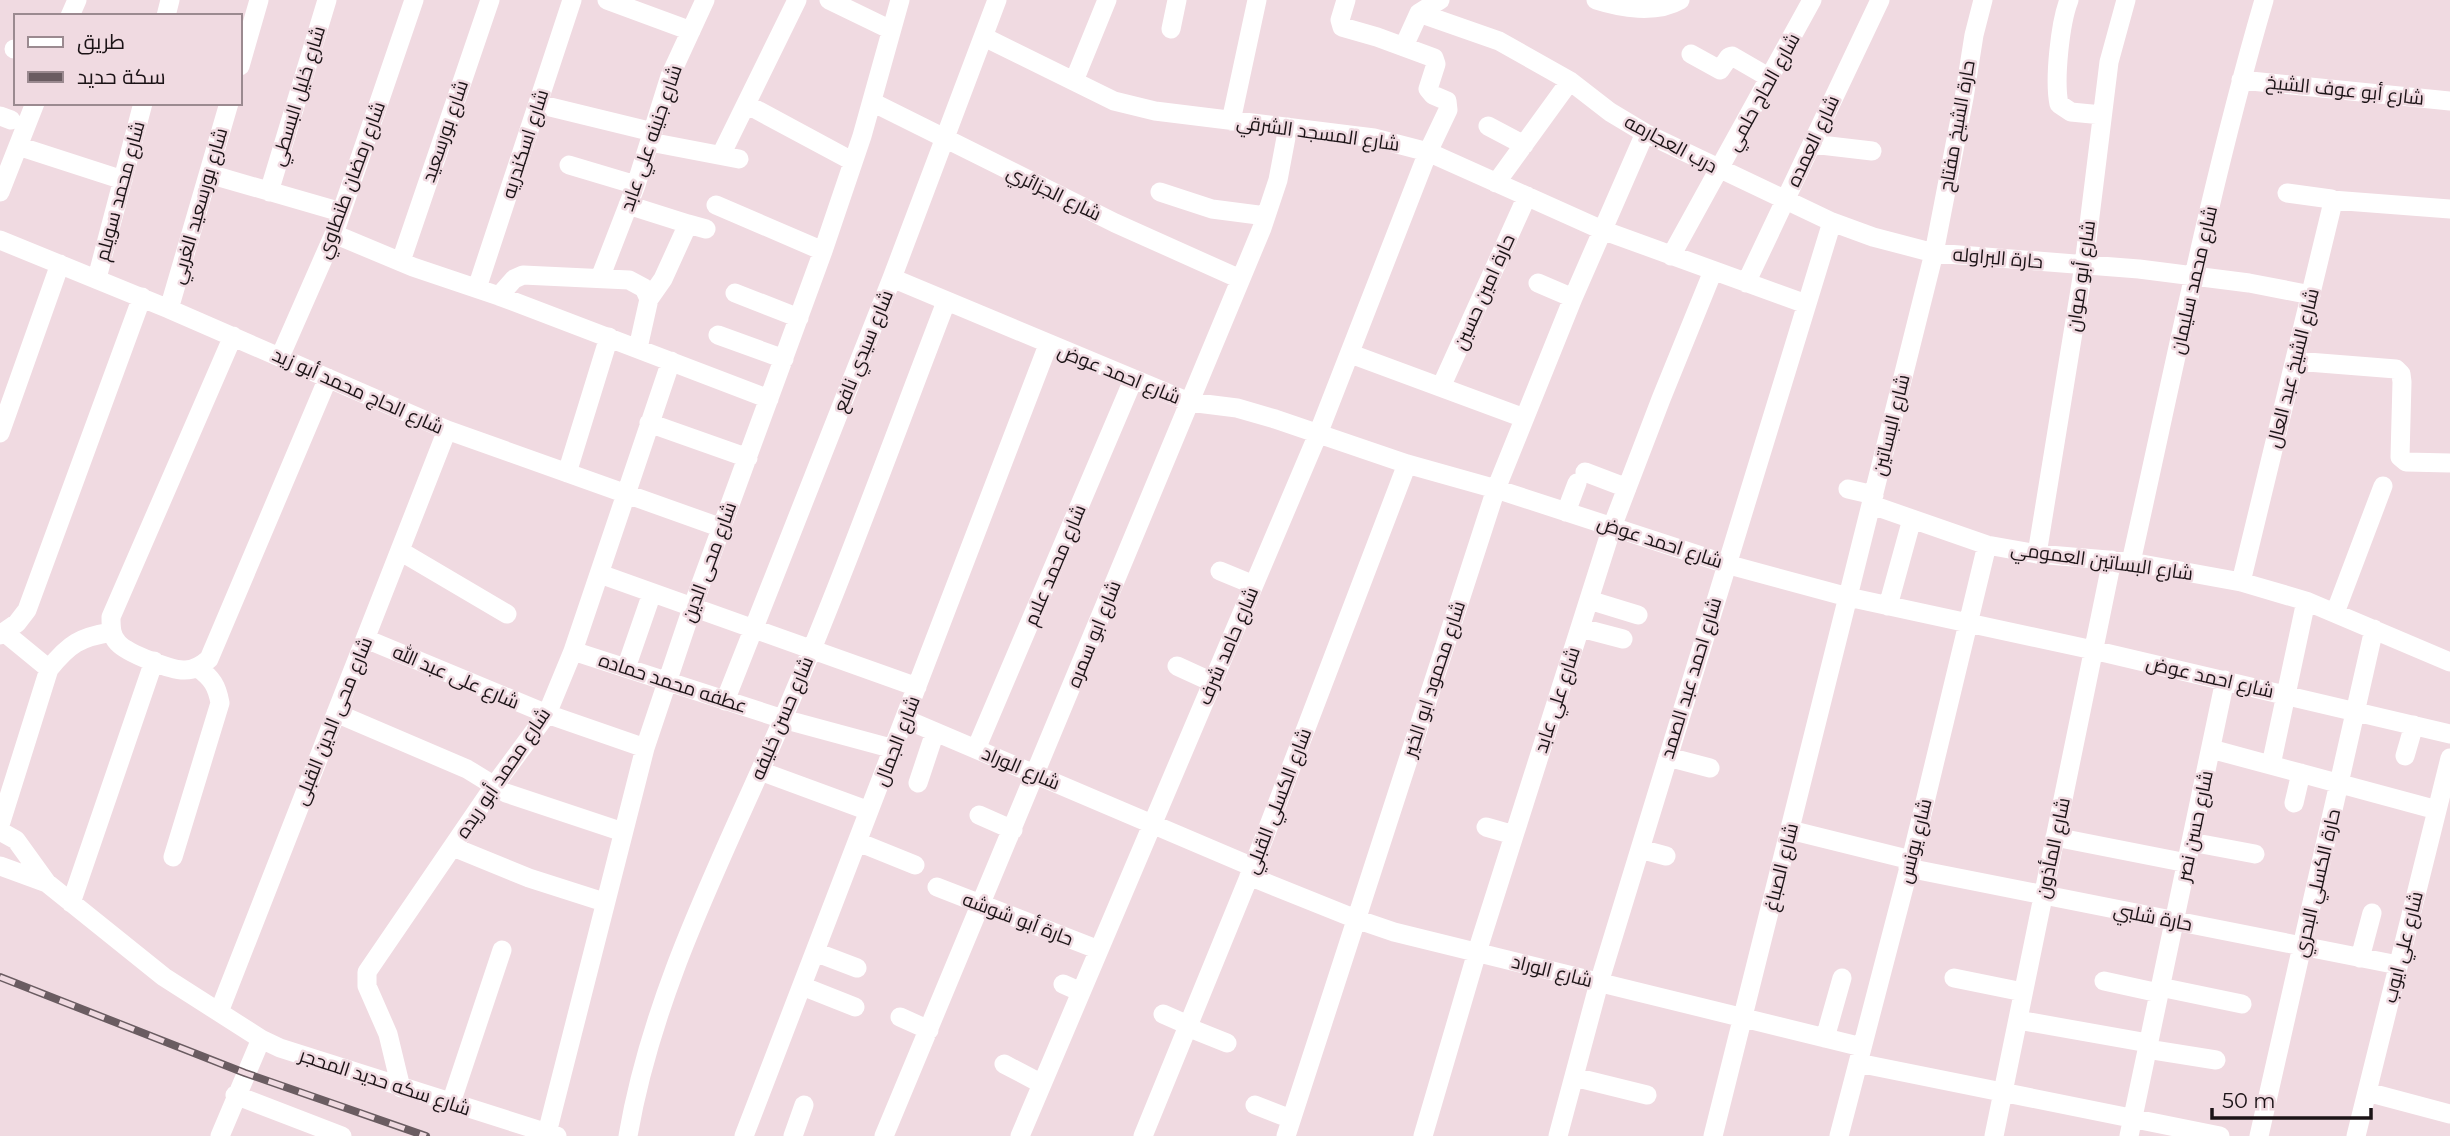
<svg xmlns="http://www.w3.org/2000/svg" width="2450" height="1136" font-family="Montserrat,Cairo,sans-serif">
<style>
.lines{fill:none;stroke-linecap:round;stroke-linejoin:round}
.street{stroke:#fff;stroke-width:19}
.rail-casing{stroke:#6a5c61;stroke-width:8}
.rail{stroke:#f0dae1;stroke-width:5;stroke-dasharray:16;stroke-linecap:butt}
.labels{text-anchor:middle;dominant-baseline:central;stroke-width:5;stroke-linejoin:round;paint-order:stroke}
.street-label{font-size:19px;fill:#1b1316;stroke:#f0dae1}
</style>
<rect width="100%" height="100%" fill="#f0dae1"/>
<g class="lines">
<path class="street" d="M607,0L691,31
M829,0L891,30
M1596,0C1621,8 1656,14 1680,0
M2069,0C2060,23 2054,80 2059,104L2071,112L2102,115
M1419,13L1499,41L1570,81L1610,112L1645,133L1832,222L1873,237L1934,253L2139,269L2249,283L2311,295
M70,16L77,0
M166,16L170,0
M1171,29L1177,0
M984,37L1114,101L1155,111L1374,138L1428,152L1602,230L1806,304
M1404,46L1419,13L1440,0
M14,49H16
M1691,54L1720,70L1729,57L1732,56L1770,78
M240,66L259,0
M2241,80L2450,101
M1074,81L1107,0
M872,102L1115,223L1240,279
M538,104L653,132
M746,104L852,161
M0,116L11,120
M1231,121L1257,0
M1488,126L1524,145
M650,142L739,159
M1812,144L1872,151
M18,146L123,180
M721,155L797,0
M569,165L636,185
M209,174L341,212
M1496,183L1570,81
M0,192L35,103
M269,192L327,0
M1160,192L1212,209L1266,216
M2332,200L2450,209
M628,205L688,224L663,279L649,299
M716,205L823,251
M688,224L706,229
M334,234L413,267L499,296L769,399
M0,240L169,309L447,430L722,528
M1671,256L1812,0
M401,261L490,0
M97,278L143,103
M600,278L636,185L670,76L705,0
M892,278L1189,402L1237,408L1275,419L1407,464L1496,489L1726,564L1848,597L2093,650L2450,734
M1538,283L1573,298
M1746,283L1880,0
M477,288L572,0
M735,293L799,318
M499,296L514,279L523,275L629,280L644,288L649,299L638,348
M169,309L229,103
M718,335L784,359
M233,336L111,617C111,627 111,636 118,643C127,653 172,671 185,670C195,670 202,665 209,659L328,378
M1351,354L1524,418
M280,357L334,234L414,0
M2295,361L2396,369L2401,374L2402,382L2400,457L2406,462L2450,463
M1441,387L1527,196
M649,423L748,458
M0,433L60,264
M1585,472L1627,488
M567,473L609,337
M1848,489L1874,495
M1872,505L1987,545L2037,554L2131,562L2241,582L2306,601L2450,662
M1566,512L1577,483
M400,551L507,614
M2037,554L2084,265L2109,62L2126,0
M2131,562C2173,374 2210,185 2264,0
M1220,571L1254,585
M600,574L917,687
M2241,582L2333,202L2331,199L2287,193
M1589,600L1638,615
M1888,606L1912,519
M2335,613L2383,486
M1581,628L1623,639
M4,632L49,669
M0,635L17,623L27,610L142,297
M366,639L547,714L645,748
M573,651L783,719L894,749
M1177,666L1212,682
M626,668L652,593
M725,701L892,278L997,0
M336,713L467,769L506,793L623,832
M905,719L1253,867
M976,749L1133,380
M2211,749L2437,810
M2405,756L2414,725
M1668,757L1710,768
M2271,765L2306,601
M760,771L869,811
M918,783L935,732
M2294,803L2301,773
M979,815L1013,830
M0,825L49,669C69,644 80,637 112,632
M1486,827L1514,835
M1790,830L1911,860
M0,831L16,840L47,883L164,977L261,1039L280,1048L557,1136
M2055,837L2187,863
M858,842L915,865
M2191,842L2255,854
M453,847L529,878L604,902
M1640,849L1666,856
M173,857L220,703C217,686 212,678 198,668
M0,866L47,883
M1908,868L2398,965
M1249,876L1356,919L1394,932L1862,1047
M937,887L1099,950
M71,903L154,661
M815,952L857,968
M2360,958L2372,913
M1954,978L2023,992
M2104,981L2159,993
M1063,984L1081,992
M802,986L855,1007
M2160,987L2242,1004
M219,1012L447,430
M1163,1014L1188,1025
M900,1017L929,1030
M2018,1020L2148,1043
M1187,1027L1227,1043
M1825,1038L1842,978
M2147,1049L2216,1060
M1858,1063L2220,1136
M1004,1064L1042,1084
M1574,1077L1647,1095
M401,1088L388,1034L367,986V972L494,786L547,714L573,651L671,361
M2367,1092L2450,1114
M235,1095L342,1136
M451,1103L502,950
M1255,1105L1291,1119
M547,1133L645,748L692,608L823,251L862,136L900,0
M220,1136L261,1039
M628,1136C653,989 724,856 782,721C841,583 892,442 946,302
M744,1136L1048,345
M793,1136L804,1105
M884,1136L1262,228L1278,180L1288,127
M1020,1136L1318,434L1428,152L1448,110L1447,101L1433,95L1428,89L1436,64L1434,58L1377,37L1342,27L1340,20L1346,0
M1143,1136L1253,867L1407,464
M1286,1136L1496,489L1573,298L1645,133
M1423,1136L1477,952L1612,527L1661,399L1713,271
M1558,1136L1599,983L1832,222
M1713,1136L1934,253L1964,98L1974,35L1983,0
M1839,1136L1911,860L1987,545
M1994,1136L2112,560
M2129,1136L2225,680
M2259,1136L2374,629
M2356,1136L2450,758"/>
<g class="rail-casing">
<path id="rail" d="M0,977L245,1073L426,1136"/>
</g>
<use href="#rail" class="rail"/>
</g>
<g class="labels">
<g class="street-label">
<text transform="translate(2345 90) rotate(6)">شارع أبو عوف الشيخ</text>
<text transform="translate(1763 92) rotate(-61)">شارع الحاج حلمي</text>
<text transform="translate(298 96) rotate(-73)">شارع خليل البسطي</text>
<text transform="translate(1957 126) rotate(-80)">حارة الشيخ مفتاح</text>
<text transform="translate(445 131) rotate(-71)">شارع بورسعيد</text>
<text transform="translate(1318 133) rotate(8)">شارع المسجد الشرقي</text>
<text transform="translate(651 138) rotate(-71)">شارع جنينه علي عابد</text>
<text transform="translate(1813 141) rotate(-65)">شارع العمده</text>
<text transform="translate(525 144) rotate(-72)">شارع اسكندريه</text>
<text transform="translate(1671 144) rotate(28)">درب العجارمه</text>
<text transform="translate(351 180) rotate(-70)">شارع رمضان طنطاوي</text>
<text transform="translate(120 191) rotate(-75)">شارع محمد سويلم</text>
<text transform="translate(1054 193) rotate(26)">شارع الجزائري</text>
<text transform="translate(199 206) rotate(-74)">شارع بورسعيد الغربي</text>
<text transform="translate(1998 258) rotate(5)">حارة البراوله</text>
<text transform="translate(2081 276) rotate(-82)">شارع أبو صوان</text>
<text transform="translate(2194 280) rotate(-77)">شارع محمد سليمان</text>
<text transform="translate(1484 292) rotate(-66)">حارة امين حسين</text>
<text transform="translate(863 351) rotate(-68)">شارع سيدي نافع</text>
<text transform="translate(2293 368) rotate(-76)">شارع الشيخ عبد العال</text>
<text transform="translate(1119 374) rotate(22)">شارع احمد عوض</text>
<text transform="translate(358 391) rotate(24)">شارع الحاج محمد أبو زيد</text>
<text transform="translate(1891 425) rotate(-76)">شارع البساتين</text>
<text transform="translate(1660 542) rotate(18)">شارع احمد عوض</text>
<text transform="translate(2102 561) rotate(8)">شارع البساتين العمومي</text>
<text transform="translate(709 562) rotate(-70)">شارع محى الدين</text>
<text transform="translate(1055 565) rotate(-67)">شارع محمد علام</text>
<text transform="translate(1094 634) rotate(-68)">شارع ابو سمره</text>
<text transform="translate(1228 646) rotate(-67)">شارع حامد شرف</text>
<text transform="translate(456 677) rotate(23)">شارع على عبد الله</text>
<text transform="translate(2210 677) rotate(13)">شارع احمد عوض</text>
<text transform="translate(1691 678) rotate(-73)">شارع احمد عبد الصمد</text>
<text transform="translate(1434 679) rotate(-72)">شارع محمود ابو الخير</text>
<text transform="translate(673 683) rotate(18)">عطفه محمد حماده</text>
<text transform="translate(1557 700) rotate(-72)">شارع علي عابد</text>
<text transform="translate(782 718) rotate(-67)">شارع حسن خليفه</text>
<text transform="translate(333 721) rotate(-68)">شارع محى الدين القبلى</text>
<text transform="translate(897 741) rotate(-69)">شارع الجمال</text>
<text transform="translate(1021 768) rotate(23)">شارع الوراد</text>
<text transform="translate(503 773) rotate(-56)">شارع محمد أبو ريده</text>
<text transform="translate(1278 801) rotate(-69)">شارع الكسلي القبلي</text>
<text transform="translate(2195 826) rotate(-78)">شارع حسن نصر</text>
<text transform="translate(1915 841) rotate(-76)">شارع يونس</text>
<text transform="translate(2053 848) rotate(-78)">شارع المأذون</text>
<text transform="translate(1781 867) rotate(-76)">شارع الصباغ</text>
<text transform="translate(2317 883) rotate(-77)">حارة الكسلي البحري</text>
<text transform="translate(2153 917) rotate(11)">حارة شلبي</text>
<text transform="translate(1018 919) rotate(21)">حارة أبو شوشه</text>
<text transform="translate(2403 947) rotate(-76)">شارع علي ايوب</text>
<text transform="translate(1552 971) rotate(14)">شارع الوراد</text>
<text transform="translate(385 1082) rotate(18)">شارع سكه حديد المحجر</text>
</g>
</g>
<rect x="14" y="14" width="228" height="91" fill="#f0dae1" stroke="#9b8a90" stroke-width="2"/>
<rect x="28" y="37" width="35" height="10" fill="#ffffff" stroke="#9b8a90" stroke-width="2"/>
<text x="77" y="49" font-size="21" fill="#1b1316">طريق</text>
<rect x="28" y="72" width="35" height="10" fill="#6a5c61" stroke="#9b8a90" stroke-width="2"/>
<text x="77" y="84" font-size="21" fill="#1b1316">سكة حديد</text>
<path d="M2212 1108v10h159v-10" fill="none" stroke="#1b1316" stroke-width="3.5"/>
<text x="2222" y="1108" font-size="21" fill="#1b1316" stroke="#f0dae1" stroke-width="5" paint-order="stroke">50 m</text>
</svg>
